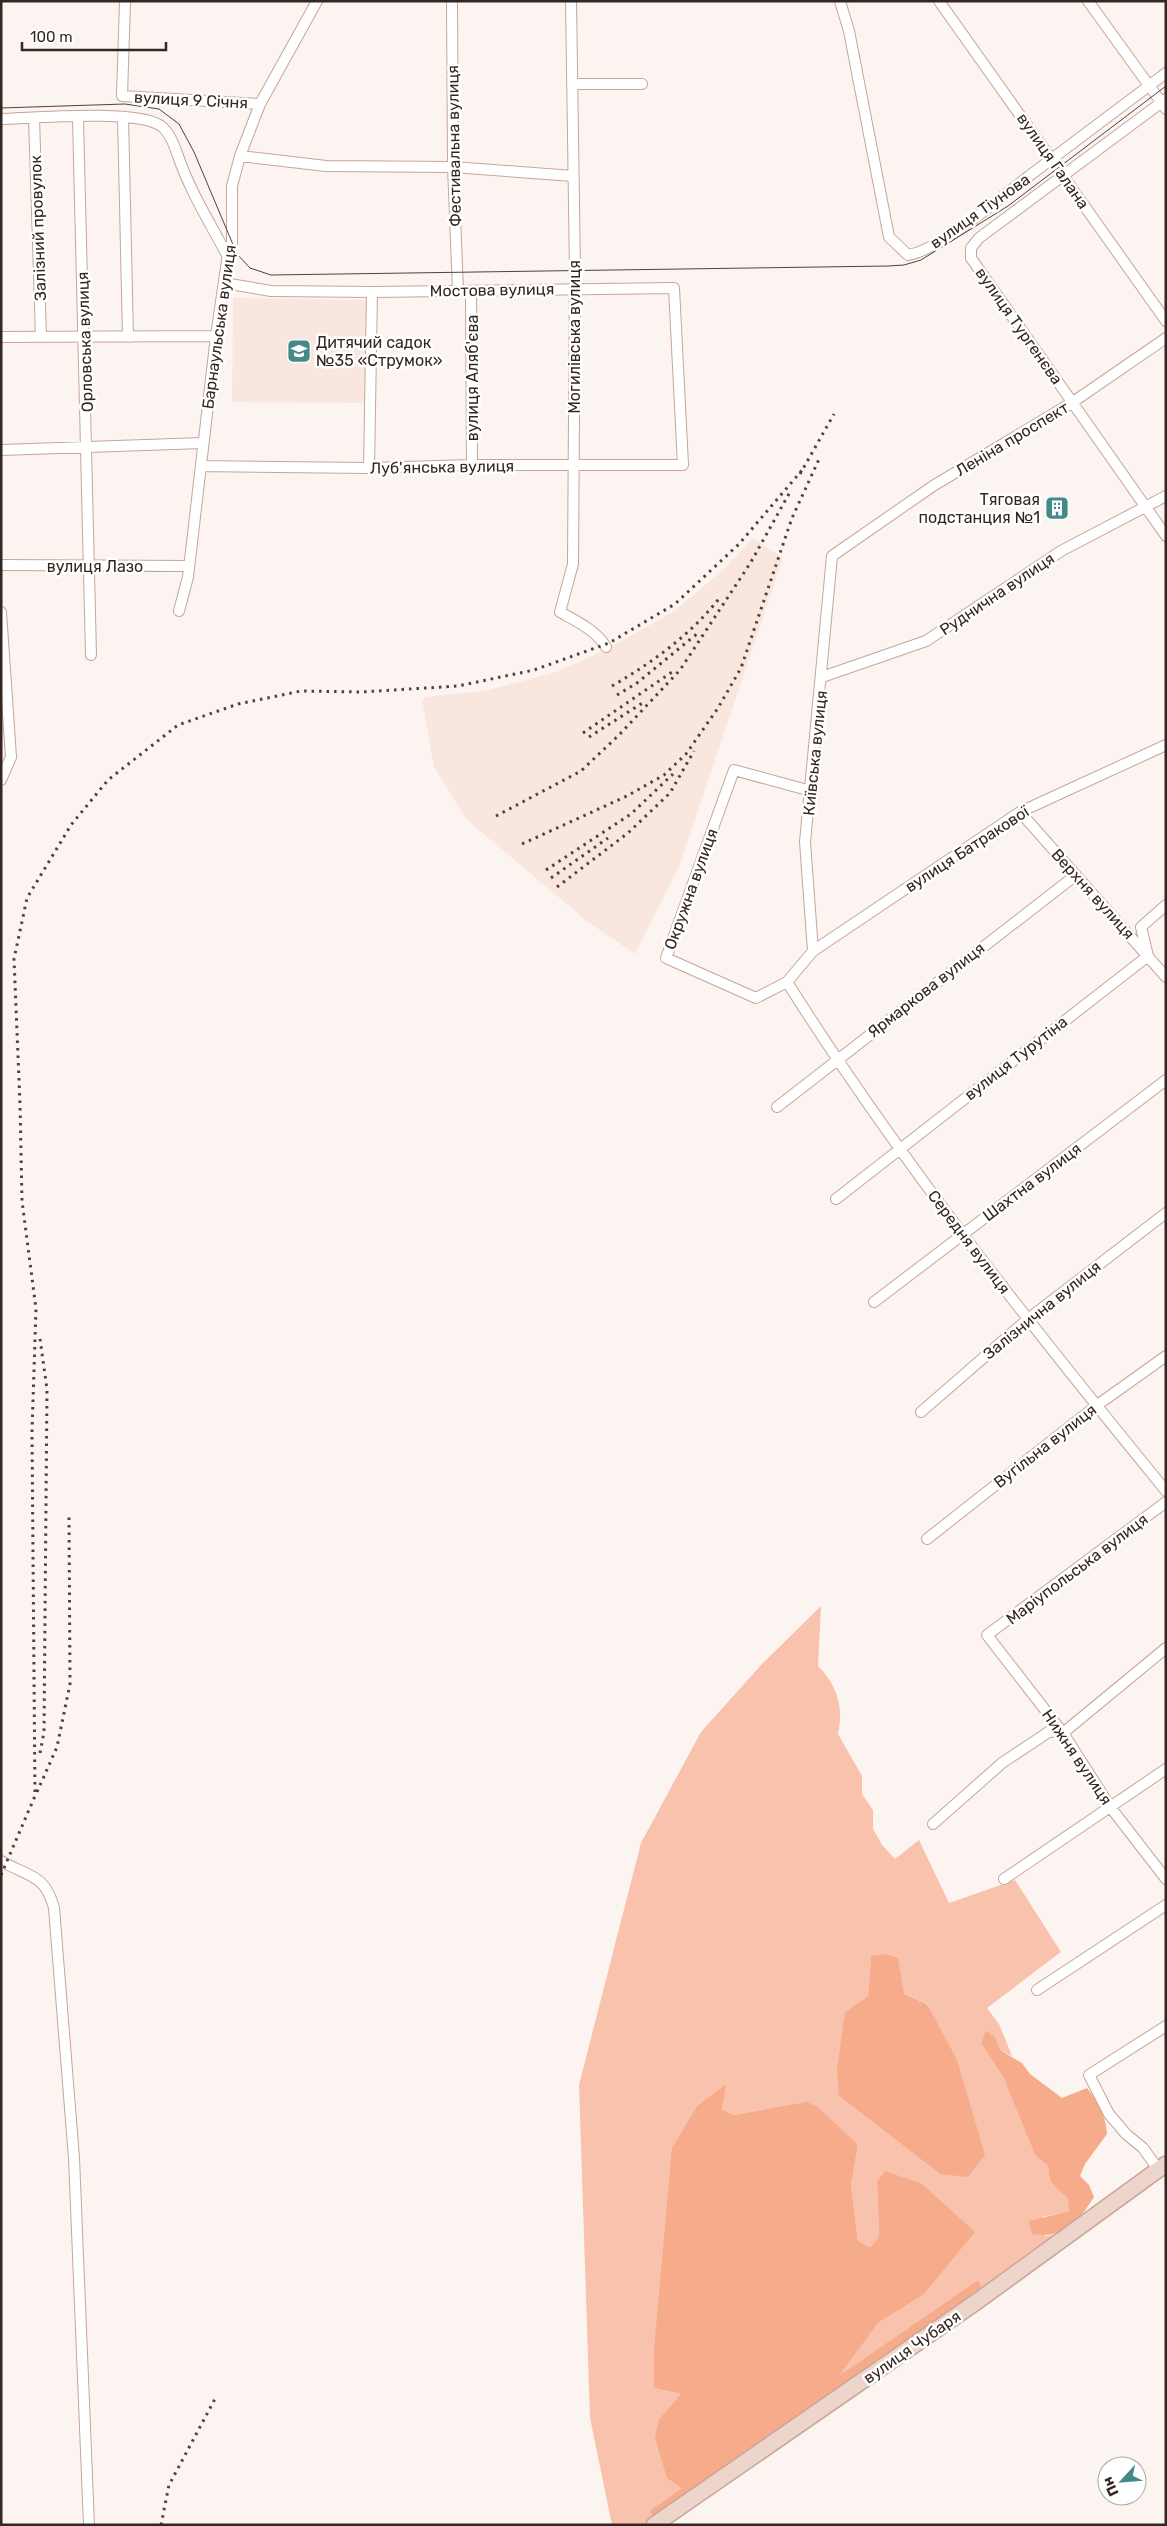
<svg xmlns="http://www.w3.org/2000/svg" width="1167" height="2526" font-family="Rubik,sans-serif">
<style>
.built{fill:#f9e7df}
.green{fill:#f8c2ac;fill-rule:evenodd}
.forest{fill:#f6ab8b}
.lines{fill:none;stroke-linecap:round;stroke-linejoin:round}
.street-casing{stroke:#c8a597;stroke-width:12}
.secondary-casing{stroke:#c8a597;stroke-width:18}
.street{stroke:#fff;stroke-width:10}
.secondary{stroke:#edd5cb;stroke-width:15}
.tram{stroke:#4f423d;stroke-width:1}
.rail{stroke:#4f423d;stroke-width:3;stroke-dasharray:2.5 5;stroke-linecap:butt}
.labels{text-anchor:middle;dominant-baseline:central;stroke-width:5;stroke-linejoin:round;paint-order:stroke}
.street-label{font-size:16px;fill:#342721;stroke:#fff}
.poi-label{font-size:16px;fill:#342721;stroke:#fff;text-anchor:start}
</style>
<rect width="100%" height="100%" fill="#fcf4f1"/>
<path class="built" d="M233,298L366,300L365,403L232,402Z
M753,538L783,558L679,867L635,954L588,922L467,820L434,767L422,701L425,697L484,691L556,672L603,651L673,612L724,569Z"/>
<path class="green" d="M821,1606L818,1666C837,1685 844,1707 838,1734L862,1776V1794L873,1810V1829L882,1845L895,1859L919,1840L949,1903L1015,1880L1061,1952L987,2008L999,2024L1012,2056L1000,2050L996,2038L986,2030L981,2043L1003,2077L1035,2155L1048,2166L1050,2180L1058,2190L1068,2198L1070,2211L1042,2217L1045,2236L1058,2234L982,2287L978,2280L837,2378L878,2323L923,2295L877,2182L879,2237L870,2247L858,2241L851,2185L858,2145L807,2103L734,2115L722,2109L725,2085L698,2105L654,2388L681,2394L659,2419L682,2488L649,2511L654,2518L643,2525H612L590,2418L579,2085L641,1843L701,1732L762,1664ZM871,1956L904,1994L928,2004L940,2174L839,2096L845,2012L868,1996Z"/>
<path class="forest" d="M885,1954L898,1958L904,1994L927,2004L957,2060L985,2155L968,2177L940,2174L839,2096L837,2070L845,2012L868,1996L871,1956Z
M986,2030L996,2038L1000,2050L1022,2063L1030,2074L1062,2098L1087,2088C1098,2101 1106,2116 1107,2134L1085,2164L1080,2176L1089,2185L1094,2197C1078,2222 1065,2239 1032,2234L1029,2221L1069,2211L1068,2198L1058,2190L1050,2180L1048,2166L1035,2155L1003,2077L981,2043Z
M726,2084L722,2109L734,2115L807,2102L819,2108L858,2145L851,2185L858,2241L870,2247L879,2237L877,2182L885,2171L922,2184L975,2232L923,2295L878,2323L839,2376L978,2280L982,2287L654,2518L649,2511L682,2488L667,2478L655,2438L659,2419L681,2394L654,2388V2350L672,2148L698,2105Z"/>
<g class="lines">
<g class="street-casing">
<path id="street" d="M125,1L122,96L260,104
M452,1L453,167L458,291
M571,1L575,271L573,564L560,612C576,621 596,630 606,647
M840,1L849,31L889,237L908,255C940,250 1001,197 1029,176C1074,142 1120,108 1166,73
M939,1L1166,321
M1088,1L1166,109
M572,84H642
M1166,99L979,238L971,248V258L1166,536
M123,117L128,337
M34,118L41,337
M78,118L91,655
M1,119C34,118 137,109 161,126C169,131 175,147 178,156C190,191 210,223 227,255
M240,156L326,166L453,167L573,176
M471,291L472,465
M1,337L216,336
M1,450L203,443
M201,466L369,468L472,465H683L674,288L372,292L271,291L224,283
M369,468L372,292
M1,565L189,566
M179,611L188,577L216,336L229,247L232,243V186L240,156L260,104L317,1
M1,612L11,757L1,780
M822,677L926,641L1061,551L1166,496
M811,791L734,770L666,958L756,998L787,982L813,951L1020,812L1166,745
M1020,812L1166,977
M813,951L805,842L832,556L933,486L1073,402L1166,338
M787,982C900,1161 1032,1327 1166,1491
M777,1107L1076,875
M836,1199L1148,956L1141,927L1166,905
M874,1302L1166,1080
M921,1412L1028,1319L1166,1213
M1166,1502L987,1635L1063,1733L1111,1808L1166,1879
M927,1539L1096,1406L1166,1356
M933,1824L1002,1763L1050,1731L1063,1733L1166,1648
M1,1861C29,1877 45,1874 54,1908L74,2158L89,2525
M1004,1879L1166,1769
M1037,1990L1166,1905
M1158,2169L1143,2148L1126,2134L1109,2114L1089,2075L1166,2026"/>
</g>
<g class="secondary-casing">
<path id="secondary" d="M654,2525L979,2300L1166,2164"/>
</g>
<use href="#street" class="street"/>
<use href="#secondary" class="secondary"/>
<path class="tram" d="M1,108L125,104L159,109L179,124L194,152L237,254L250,268L271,275L888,266L904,265L921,260L1008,206L1166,86"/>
<path class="rail" d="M800,474L834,414
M612,686C653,662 692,634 721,596
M617,695L637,683L698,633
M583,733L672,672
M589,737L644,702
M496,816L581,771L619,735L680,670L751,562L790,492
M522,844L627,796L664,775L686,754L718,708L741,668L792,518L820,457
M546,870L631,814L673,774
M551,878L608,838
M557,887L628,833L670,793L694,751
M40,1753L44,1732L47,1389L40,1339
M37,1792L57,1747L70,1684L69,1516
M1,1875L35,1796L32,1432L36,1309L22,1201L20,1104L14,959L27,898L71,825L108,780L178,725L238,704L301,691L361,692L458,686L534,670L609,643L675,604L739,544L803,469
M161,2525L169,2485L216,2397"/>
</g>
<defs>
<g id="school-square" transform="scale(1.25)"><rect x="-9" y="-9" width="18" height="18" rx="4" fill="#438a89" stroke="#fff"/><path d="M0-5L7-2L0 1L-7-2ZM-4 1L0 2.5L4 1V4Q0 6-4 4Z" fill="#fff"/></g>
<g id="building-square" transform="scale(1.25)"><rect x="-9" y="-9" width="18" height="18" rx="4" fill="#438a89" stroke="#fff"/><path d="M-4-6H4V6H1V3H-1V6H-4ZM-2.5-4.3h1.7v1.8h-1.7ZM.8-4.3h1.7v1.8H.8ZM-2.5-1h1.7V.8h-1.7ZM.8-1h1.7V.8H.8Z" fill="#fff"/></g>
</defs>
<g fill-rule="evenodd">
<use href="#school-square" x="299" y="351"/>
<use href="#building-square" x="1057" y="508"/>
</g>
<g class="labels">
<g class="street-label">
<text transform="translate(191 100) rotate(3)">вулиця 9 Січня</text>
<text transform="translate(454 146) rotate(-91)">Фестивальна вулиця</text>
<text transform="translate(1053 161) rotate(55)">вулиця Галана</text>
<text transform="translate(980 211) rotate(-35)">вулиця Тіунова</text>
<text transform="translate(38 228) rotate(-92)">Залізний провулок</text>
<text transform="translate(492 290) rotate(-1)">Мостова вулиця</text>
<text transform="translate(1019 326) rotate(55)">вулиця Тургенєва</text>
<text transform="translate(219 327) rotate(-82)">Барнаульська вулиця</text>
<text transform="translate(574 337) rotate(-90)">Могилівська вулиця</text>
<text transform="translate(85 342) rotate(-92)">Орловська вулиця</text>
<text transform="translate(472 378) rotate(-90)">вулиця Аляб'єва</text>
<text transform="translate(1012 439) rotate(-31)">Леніна проспект</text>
<text transform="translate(442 467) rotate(-1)">Луб'янська вулиця</text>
<text x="95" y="566">вулиця Лазо</text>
<text transform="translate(997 594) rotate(-34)">Руднична вулиця</text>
<text transform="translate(815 753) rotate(-84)">Київська вулиця</text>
<text transform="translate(967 849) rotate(-33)">вулиця Батракової</text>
<text transform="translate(691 889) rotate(-70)">Окружна вулиця</text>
<text transform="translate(1093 894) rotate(48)">Верхня вулиця</text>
<text transform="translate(926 990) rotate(-38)">Ярмаркова вулиця</text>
<text transform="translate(1016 1058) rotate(-38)">вулиця Турутіна</text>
<text transform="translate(1032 1182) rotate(-37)">Шахтна вулиця</text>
<text transform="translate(969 1242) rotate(53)">Середня вулиця</text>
<text transform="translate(1042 1310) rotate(-39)">Залізнична вулиця</text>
<text transform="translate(1045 1446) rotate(-38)">Вугільна вулиця</text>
<text transform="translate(1077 1569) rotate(-37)">Маріупольська вулиця</text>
<text transform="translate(1077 1757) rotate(56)">Нижня вулиця</text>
<text transform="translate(912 2347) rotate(-35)">вулиця Чубаря</text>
</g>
<g class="poi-label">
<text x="316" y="342">Дитячий садок<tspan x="316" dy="18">№35 «Струмок»</tspan></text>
<text x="1040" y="499" text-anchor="end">Тяговая<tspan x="1040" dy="18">подстанция №1</tspan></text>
</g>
</g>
<rect width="1167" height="2526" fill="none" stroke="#342721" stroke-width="5"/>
<g transform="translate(1122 2481) rotate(244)"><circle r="24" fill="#ffffff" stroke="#aea9a6"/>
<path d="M0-4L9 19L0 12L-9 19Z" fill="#438a89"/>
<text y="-8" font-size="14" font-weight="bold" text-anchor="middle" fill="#342721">Пн</text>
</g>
<path d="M22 42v8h144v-8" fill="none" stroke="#342721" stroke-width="2.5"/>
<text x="30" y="42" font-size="15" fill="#342721" stroke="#ffffff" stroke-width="4" paint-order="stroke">100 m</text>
</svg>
